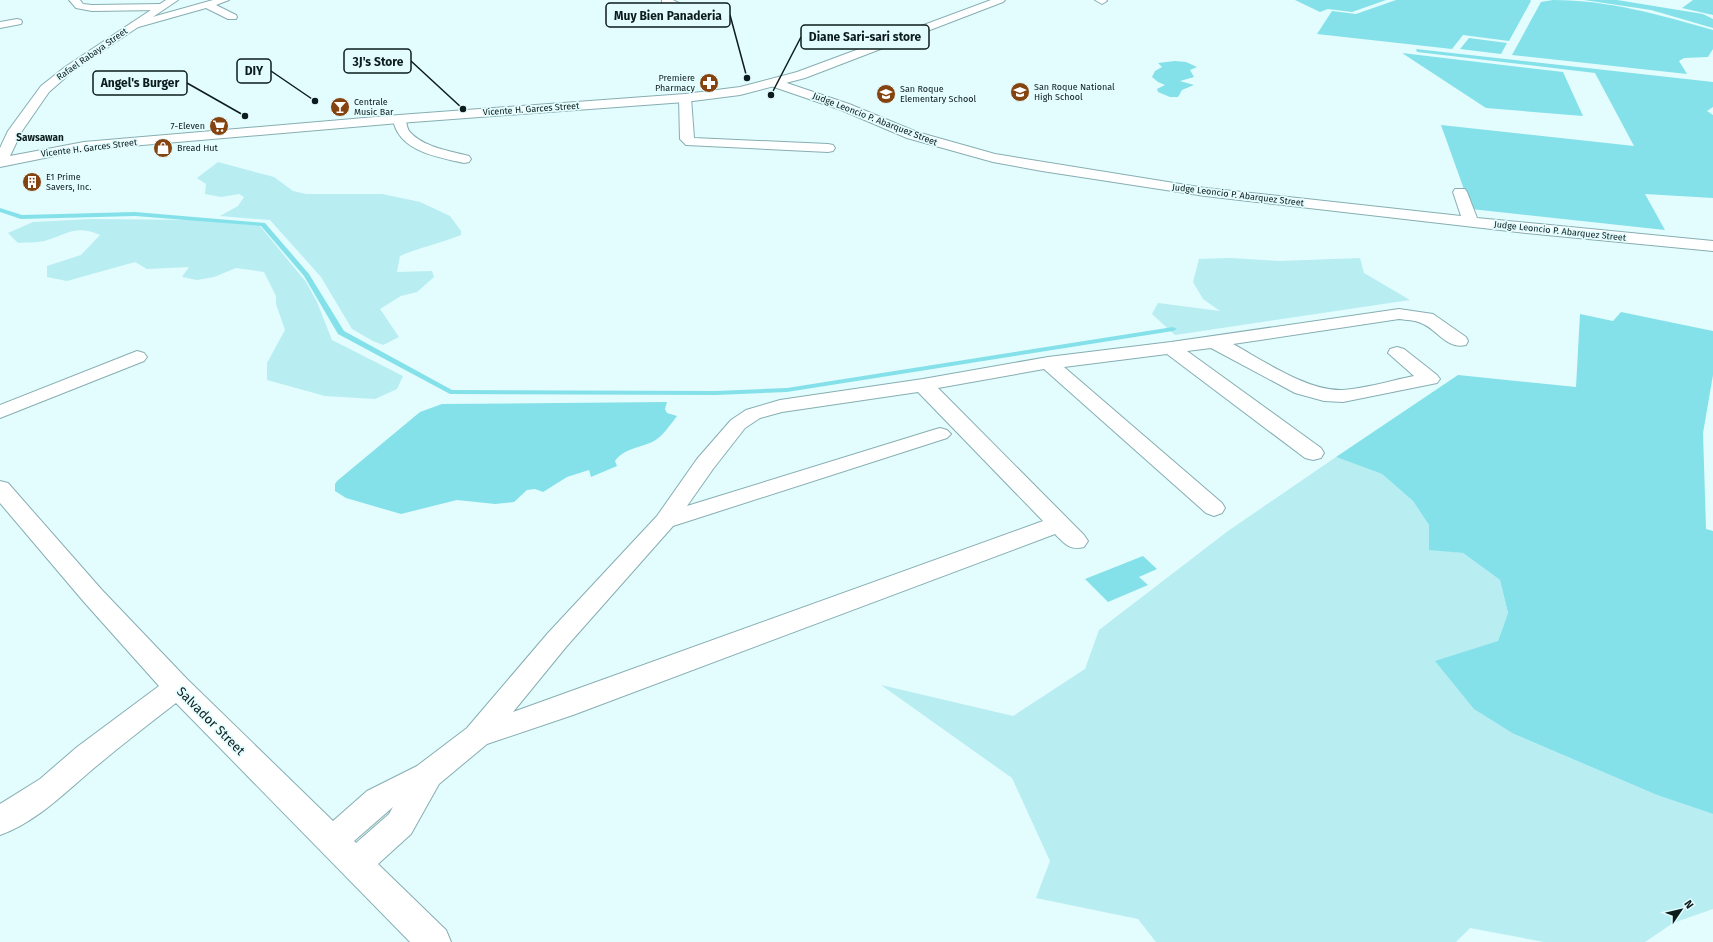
<svg xmlns="http://www.w3.org/2000/svg" width="1713" height="942" font-family="'Fira Sans',sans-serif">
<style>
.green{fill:#b8edf2}
.water{fill:#84e1e9}
.lines{fill:none;stroke-linecap:round;stroke-linejoin:round}
.stream{fill:#84e1e9;fill-rule:evenodd}
.minor-casing{stroke:#86aeb2;stroke-width:2}
.tertiary-casing{stroke:#86aeb2;stroke-width:2}
.minor{fill:#fff;fill-rule:evenodd}
.tertiary{fill:#fff;fill-rule:evenodd}
.labels{text-anchor:middle;dominant-baseline:central;stroke-width:3.5;stroke-linejoin:round;paint-order:stroke}
.far-street-label{font-size:9px;fill:#0c1c1d;stroke:#e3fcfe}
.far-poi-label{font-size:9px;fill:#0c1c1d;stroke:#e3fcfe;text-anchor:start}
.far-neighbourhood-label{font-size:10px;font-weight:bold;fill:#0c1c1d;stroke:#e3fcfe}
.near-street-label{font-size:13px;fill:#0c1c1d;stroke:#e3fcfe}
.leader{fill:none;stroke:#0c1c1d;stroke-width:1.5}
.callout-dot{fill:#0c1c1d;stroke:#e3fcfe;stroke-width:1.5}
.callout{fill:#e3fcfe;stroke:#0c1c1d;stroke-width:1.5}
.callout-label{font-size:12px;text-anchor:middle;font-weight:bold;fill:#0c1c1d}
</style>
<rect width="100%" height="100%" fill="#e3fcfe"/>
<path class="green" d="M218,162L274,177L293,191L306,194H382L420,202L450,216L461,231V235C441,243 421,247 400,256L397,272L432,271L434,277L417,292L401,296L380,309L399,337L383,345L373,341L352,329L321,277L270,220L220,216L238,206L244,197L239,194L221,197L205,194L206,184L197,178Z
M91,219L202,220L260,226L306,282L317,302L332,340L403,376L397,389L375,399L325,396L267,380V363L285,330L276,304V296L264,272L236,268L214,277L197,280L182,277L189,267L147,269L135,262L67,281L47,277V266L81,255L100,235C75,224 67,235 44,241C36,243 26,242 18,243L8,233L33,222Z
M1230,258L1280,261L1360,258L1364,273L1410,300L1175,335L1152,314L1158,303L1220,311L1203,299L1193,282L1199,259Z
M1336,457L1382,474L1413,501L1429,525L1430,549L1463,553L1500,580L1508,613L1498,641L1514,734L1657,795L1713,814V909L1673,923L1645,942H1544L1470,928L1456,942H1156L1138,919L1036,898L1050,861L1012,778L881,685L1013,716L1085,669L1099,630L1228,531Z"/>
<path class="water" d="M1295,0H1386L1352,12L1328,9L1320,12Z
M1396,0H1530L1531,1L1509,41L1463,35L1452,49L1317,34L1332,11L1356,14Z
M1553,0C1608,0 1661,15 1713,30V49L1708,57L1684,58L1679,61L1687,74L1512,55L1541,2Z
M1584,0H1617L1703,14L1713,19V28L1651,10Z
M1693,0H1713V15L1682,8Z
M1469,38L1507,43L1501,54L1460,49Z
M1416,49L1713,82V107L1707,111L1713,115V198L1645,194L1665,230L1471,209L1441,125L1634,146L1595,73L1417,52Z
M1402,53L1563,72L1583,116L1486,108Z
M1175,61L1186,62L1197,67L1190,70L1194,77L1180,81L1194,85L1182,90L1178,97H1170L1158,92L1157,89L1165,85L1158,82L1152,77L1155,71L1162,67L1158,63Z
M1621,312L1713,331V375L1703,433L1706,529L1713,531V814L1657,795L1514,734L1474,709L1435,661L1498,641L1508,613L1500,580L1463,553L1429,550V525L1413,501L1382,474L1336,457L1458,375L1576,387L1580,314L1613,321Z
M667,402L665,409L667,413L677,416C671,424 662,437 654,441C641,448 624,448 615,461L617,466L591,477L589,470L567,477L543,492L535,489L527,490L514,502L495,504L457,500L401,514L346,498L335,491V484L337,481L420,412L442,404Z
M1143,556L1157,569L1139,577L1148,585L1108,602L1085,579Z"/>
<g class="lines">
<path class="stream" d="M0,208L22,215L135,212L265,223L309,274L344,331L452,390L716,391L787,388L1173,327L1177,329L1173,331L787,392L716,395L450,394L338,334L304,276L261,226L135,216L21,219L0,212Z"/>
<g class="minor-casing">
<path id="minor" d="M69,0H80L83,4L92,5L161,4L166,7L161,10L92,11L76,8Z
M213,0H229L216,5L236,15L237,17L236,19H228L206,8L135,28L130,25L131,23Z
M662,0H673L688,8L683,11L662,3Z
M1095,0H1106L1107,1L1102,4Z
M17,19L21,20L22,22L21,24L0,28V22Z
M775,79L849,104L917,132L995,154L1205,188L1461,216L1453,192L1455,189H1465L1467,192L1477,218L1713,241V251L1526,233L1205,196L1042,171L993,162L907,138L841,110L771,86L769,83Z
M685,94L691,98L694,138L828,144L833,145L835,148L833,151L828,152L686,145L680,139L679,98Z
M399,115L404,116C407,121 406,126 409,131C422,147 450,151 469,156L471,159L469,162L464,163C437,157 398,151 393,119Z
M1399,309L1433,314L1466,337L1468,341L1466,345C1447,350 1437,329 1421,323C1415,320 1406,320 1399,319L1233,344C1264,361 1307,391 1342,390C1363,389 1393,380 1414,376L1388,353L1390,349L1397,347L1404,349L1437,375L1440,379L1437,383L1343,402L1324,401L1295,393L1211,348L1187,351L1321,448L1324,453L1321,458L1313,460L1305,458L1167,354L1064,367L1222,503L1225,508L1222,513L1214,516L1206,513L1044,369L938,388L1084,535L1088,541L1084,547C1070,551 1065,544 1055,534L573,715L487,744L439,784L411,834L378,864L446,930L451,942H410L176,703C150,723 124,743 99,764C68,789 39,821 0,835V804L40,779L77,747L159,686L84,602L0,503V481L8,483L102,590L187,679L333,821L367,791L417,766L467,728L548,633L657,516L697,459L731,420L746,410L780,400L923,379L1048,357L1171,342ZM918,392L1043,521L513,712L566,647L673,526L947,438L951,434L947,430L940,428L933,430L687,506L713,469L745,428L760,418L782,412ZM393,807L389,814L356,843L354,841Z
M137,351L144,353L147,357L144,361L0,418V405Z"/>
</g>
<g class="tertiary-casing">
<path id="tertiary" d="M166,0H178L73,71L49,92L22,131L10,156L84,142L399,115L685,94L740,87L797,72L991,0H1005L1003,2L805,78L740,95L685,102L399,123L84,150L0,167V148L8,131L41,86L65,67Z"/>
</g>
<use href="#minor" class="minor"/>
<use href="#tertiary" class="tertiary"/>
</g>
<defs>
<g id="pharmacy-disc" transform="scale(1)"><circle r="9.5" fill="#84430f" stroke="#e3fcfe"/><path d="M-2-6h4v4h4v4h-4v4h-4v-4h-4v-4h4Z" fill="#fff"/></g>
<g id="school-disc" transform="scale(1)"><circle r="9.5" fill="#84430f" stroke="#e3fcfe"/><path d="M0-5L7-2L0 1L-7-2ZM-4 1L0 2.5L4 1V4Q0 6-4 4Z" fill="#fff"/></g>
<g id="bar-disc" transform="scale(1)"><circle r="9.5" fill="#84430f" stroke="#e3fcfe"/><path d="M-6-5H6L.8 .8V4.5H3.5V6h-7V4.5H-.8V.8Z" fill="#fff"/></g>
<g id="supermarket-disc" transform="scale(1)"><circle r="9.5" fill="#84430f" stroke="#e3fcfe"/><path d="M-6-5.5h2.5l.6 2H6L4.5 2H-2.5L-4.4-4H-6ZM-1.5 3.2a1.3 1.3 0 1 0 .1 0ZM3 3.2a1.3 1.3 0 1 0 .1 0Z" fill="#fff"/></g>
<g id="shop-disc" transform="scale(1)"><circle r="9.5" fill="#84430f" stroke="#e3fcfe"/><path d="M-5-2.5h2.3a2.7 3.5 0 0 1 5.4 0H5L5.5 6h-11ZM-1.5-2.5h3a1.5 2.3 0 0 0-3 0Z" fill="#fff"/></g>
<g id="building-disc" transform="scale(1)"><circle r="9.5" fill="#84430f" stroke="#e3fcfe"/><path d="M-4-6H4V6H1V3H-1V6H-4ZM-2.5-4.3h1.7v1.8h-1.7ZM.8-4.3h1.7v1.8H.8ZM-2.5-1h1.7V.8h-1.7ZM.8-1h1.7V.8H.8Z" fill="#fff"/></g>
</defs>
<g fill-rule="evenodd">
<use href="#pharmacy-disc" x="709" y="83"/>
<use href="#school-disc" x="1020" y="92"/>
<use href="#school-disc" x="886" y="94"/>
<use href="#bar-disc" x="340" y="107"/>
<use href="#supermarket-disc" x="219" y="126"/>
<use href="#shop-disc" x="163" y="148"/>
<use href="#building-disc" x="32" y="182"/>
</g>
<g class="labels">
<g class="far-street-label">
<text transform="translate(92 54) rotate(-35)">Rafael Rabaya Street</text>
<text transform="translate(531 109) rotate(-4)">Vicente H. Garces Street</text>
<text transform="translate(875 119) rotate(21)">Judge Leoncio P. Abarquez Street</text>
<text transform="translate(89 148) rotate(-7)">Vicente H. Garces Street</text>
<text transform="translate(1238 195) rotate(7)">Judge Leoncio P. Abarquez Street</text>
<text transform="translate(1560 231) rotate(6)">Judge Leoncio P. Abarquez Street</text>
</g>
<g class="far-poi-label">
<text x="695" y="78" text-anchor="end">Premiere<tspan x="695" dy="10">Pharmacy</tspan></text>
<text x="1034" y="87">San Roque National<tspan x="1034" dy="10">High School</tspan></text>
<text x="900" y="89">San Roque<tspan x="900" dy="10">Elementary School</tspan></text>
<text x="354" y="102">Centrale<tspan x="354" dy="10">Music Bar</tspan></text>
<text x="205" y="126" text-anchor="end">7-Eleven</text>
<text x="177" y="148">Bread Hut</text>
<text x="46" y="177">E1 Prime<tspan x="46" dy="10">Savers, Inc.</tspan></text>
</g>
<g class="far-neighbourhood-label">
<text x="40" y="138">Sawsawan</text>
</g>
<g class="near-street-label">
<text transform="translate(211 721) rotate(45)">Salvador Street</text>
</g>
</g>
<path class="leader" d="M747 78L730 15M771 95L801 37M463 109L411 61M315 101L271 71M245 116L187 83"/>
<g class="callout-dot">
<circle cx="747" cy="78" r="4"/>
<circle cx="771" cy="95" r="4"/>
<circle cx="463" cy="109" r="4"/>
<circle cx="315" cy="101" r="4"/>
<circle cx="245" cy="116" r="4"/>
</g>
<g class="callout">
<rect x="606" y="3" width="124" height="24" rx="4"/>
<rect x="801" y="25" width="128" height="24" rx="4"/>
<rect x="344" y="49" width="67" height="24" rx="4"/>
<rect x="237" y="59" width="34" height="24" rx="4"/>
<rect x="93" y="71" width="94" height="24" rx="4"/>
</g>
<g class="callout-label">
<text x="668" y="20">Muy Bien Panaderia</text>
<text x="865" y="41">Diane Sari-sari store</text>
<text x="378" y="66">3J's Store</text>
<text x="254" y="75">DIY</text>
<text x="140" y="87">Angel's Burger</text>
</g>
<g transform="translate(1681 910) rotate(55)" stroke="#e3fcfe" stroke-width="3" paint-order="stroke">
<path d="M0-3L7 15L0 10L-7 15Z" fill="#0c1c1d"/>
<text y="-6" font-size="11" font-weight="bold" text-anchor="middle" fill="#0c1c1d">N</text>
</g>
</svg>
